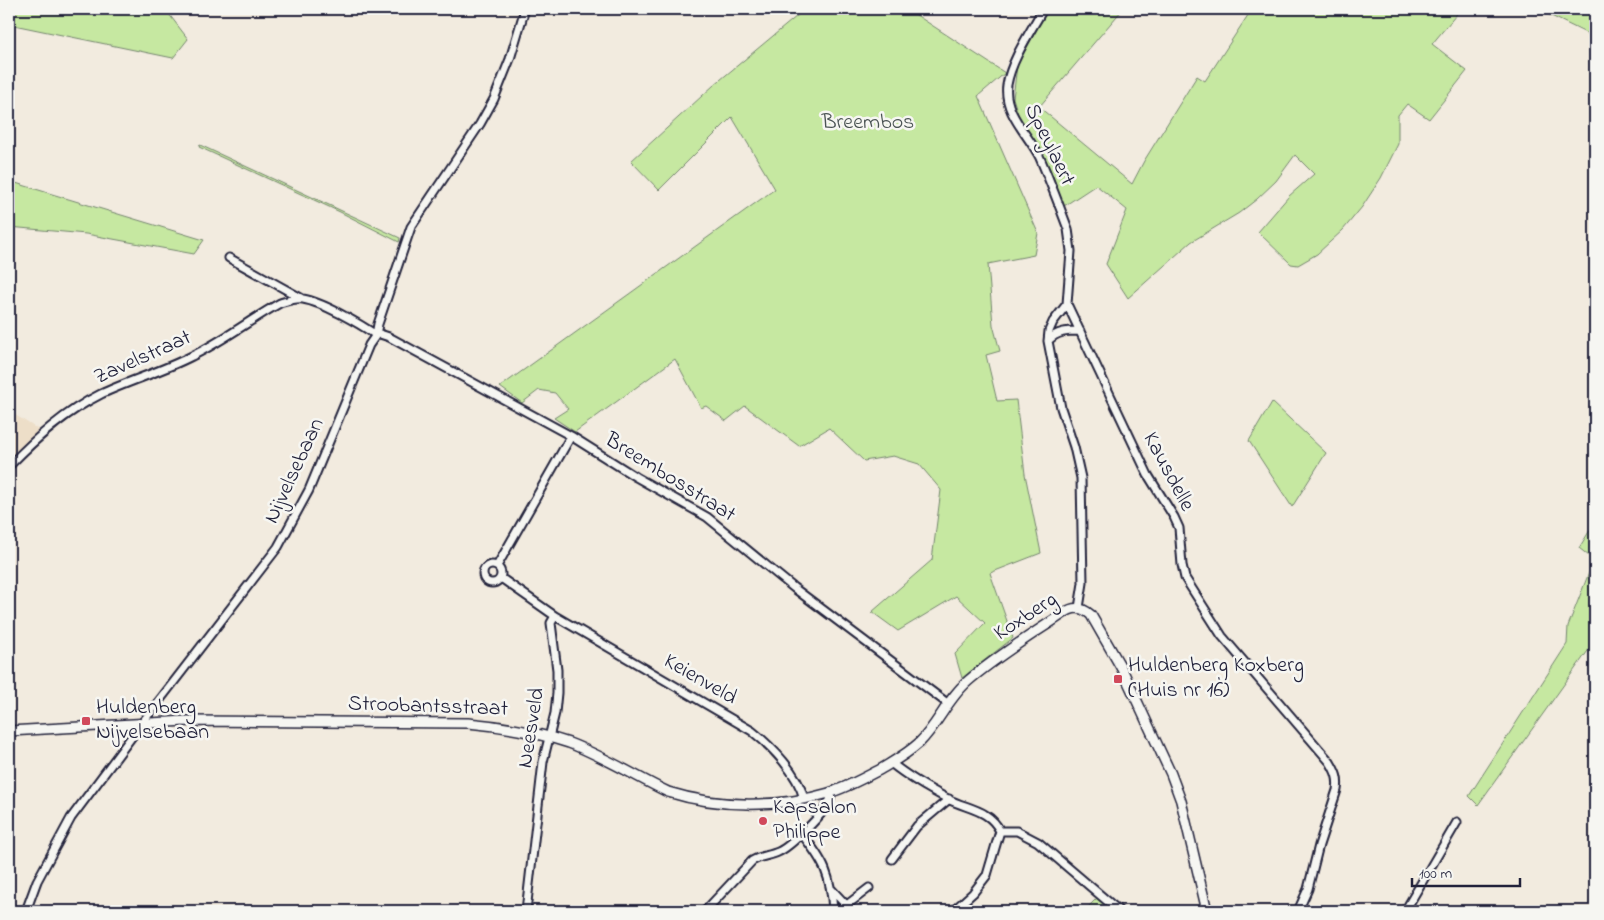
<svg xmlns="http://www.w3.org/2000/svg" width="1604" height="920" font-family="'Indie Flower',sans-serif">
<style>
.built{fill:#eddec8}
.green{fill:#c6e8a1;stroke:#74856e}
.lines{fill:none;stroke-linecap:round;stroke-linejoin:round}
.minor-casing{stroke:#22223b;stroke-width:11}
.tertiary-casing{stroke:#22223b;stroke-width:12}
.minor{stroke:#f6f6f2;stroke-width:7}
.tertiary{stroke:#f6f6f2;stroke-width:9}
.poi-dot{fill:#d1495b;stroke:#f6f6f2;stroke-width:2}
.labels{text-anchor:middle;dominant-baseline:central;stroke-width:5;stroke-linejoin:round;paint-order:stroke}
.park-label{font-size:22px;fill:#4b5454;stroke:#f6f6f2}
.street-label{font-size:22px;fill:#22223b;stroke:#f6f6f2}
.poi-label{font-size:22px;fill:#22223b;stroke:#f6f6f2;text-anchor:start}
</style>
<rect width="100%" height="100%" fill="#f2ebdf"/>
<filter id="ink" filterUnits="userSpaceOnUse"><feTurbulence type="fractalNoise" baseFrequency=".02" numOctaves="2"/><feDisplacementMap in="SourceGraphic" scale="10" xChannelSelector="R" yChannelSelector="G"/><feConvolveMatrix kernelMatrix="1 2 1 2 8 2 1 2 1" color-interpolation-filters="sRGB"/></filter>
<g filter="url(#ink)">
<path class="built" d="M9,411L39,430L9,463Z"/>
<path class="green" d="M9,9H165L188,39L173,58L9,24Z
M802,9H907L1005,73L978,96L1038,233L1034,255L988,264L993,325L1000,351L986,355L997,401L1016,400L1025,474L1041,553L990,573L1013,638L962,678L955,654L985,623L956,596L898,631L872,612L932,560L941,490L919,464L893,456L864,461L829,428L799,446L745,406L726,421L706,406L701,408L675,359L575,432L554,418L568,409L555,393L539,390L522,403L500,387L775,189L732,117L659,190L631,161L714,85L803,11Z
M1048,9H1123L1039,107L1132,184L1144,161L1197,76L1205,81L1252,9H1461L1432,44L1467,71L1429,119L1407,104L1398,115V144L1381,178L1362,207L1343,230L1317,254L1298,265L1291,264L1258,232L1289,196L1314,174L1295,155L1276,181L1257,199L1239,213L1191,242L1128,298L1106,264L1127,210L1096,185L1064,206L1050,169L1018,114L1013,98L1017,66Z
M1537,9H1595V18L1590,35Z
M200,145L400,238L399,242L340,212L199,147Z
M9,181L204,240L194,254L86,234L9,227Z
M1272,402L1326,453L1292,507L1249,441Z
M1595,522V641L1478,805L1469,796L1567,644L1568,626L1594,560L1579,548Z
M1097,898L1109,907L1105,911H1084Z"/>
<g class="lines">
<g class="minor-casing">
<path id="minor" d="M1043,9C1031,31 1011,60 1007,85C1003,113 1029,135 1040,158C1050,181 1059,205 1068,229L1071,251L1067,304L1053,322L1049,331L1048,341C1057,331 1067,331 1080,331
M229,258L301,298
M1067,304L1148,475L1174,517L1179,528L1182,565L1185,578L1222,636L1330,762C1336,772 1339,779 1337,790L1319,845L1308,889L1298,911
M376,335L380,334L389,337L571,436L636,477L707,517L794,588L947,703
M1048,341L1061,408L1074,447L1081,478L1083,583L1079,608
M9,466C36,438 65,412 101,394C131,380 163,371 192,356C223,341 250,320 280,303C287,301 295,298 303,299C322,302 360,324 376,335
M483 574a9 9 0 1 1 18 0a9 9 0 1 1-18 0Z
M497,566L571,436
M501,578L555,616L752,731C772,747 798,773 804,799
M891,763C908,777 929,789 948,799C967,809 989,809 1000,831
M1000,831H1017L1038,842L1119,911
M802,834C824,862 831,875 833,911
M892,859L917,826L949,799
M832,890L847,906
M26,911L37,881L71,818L142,723L278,547L309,490L369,345L376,335L378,324L411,227L480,124L494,99L510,59L525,9
M526,911L543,762L555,713L557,693V670L551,623L555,616
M705,911L752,861C760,856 769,856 778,852C790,847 826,812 830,800C831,797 831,796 830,792
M839,911L869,888
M953,911L973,893L987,875L1000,831
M1405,911L1457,822"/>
</g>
<g class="tertiary-casing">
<path id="tertiary" d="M9,731L186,721L468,723C502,726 536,732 569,743C603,756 635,776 668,792C719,808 778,808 829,793C848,787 864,778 881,769C894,761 907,754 919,743C938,725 947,699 968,681C997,656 1032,635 1064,613C1074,606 1082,607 1091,615L1122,669L1171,774L1181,801L1207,911"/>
</g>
<use href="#minor" class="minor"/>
<use href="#tertiary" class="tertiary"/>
</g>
</g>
<g class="poi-dot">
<rect x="1113" y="674" width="10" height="10" rx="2.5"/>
<rect x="81" y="716" width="10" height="10" rx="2.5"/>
<circle cx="763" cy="821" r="5"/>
</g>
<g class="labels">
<g class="park-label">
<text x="868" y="123">Breembos</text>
</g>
<g class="street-label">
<text transform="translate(1049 145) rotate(64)">Speylaert</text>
<text transform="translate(143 358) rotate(-24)">Zavelstraat</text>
<text transform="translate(295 471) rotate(-65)">Nijvelsebaan</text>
<text transform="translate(1168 472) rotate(62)">Kausdelle</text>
<text transform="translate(670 478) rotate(32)">Breembosstraat</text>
<text transform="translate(1026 617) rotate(-33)">Koxberg</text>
<text transform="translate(700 680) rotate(30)">Keienveld</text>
<text transform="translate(428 707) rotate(2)">Stroobantsstraat</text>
<text transform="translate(532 728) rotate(-81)">Neesveld</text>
</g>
<g class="poi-label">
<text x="1128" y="666">Huldenberg Koxberg<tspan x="1128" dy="25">(Huis nr 16)</tspan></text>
<text x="96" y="708">Huldenberg<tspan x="96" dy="25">Nijvelsebaan</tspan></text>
<text x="773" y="808">Kapsalon<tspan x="773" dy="25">Philippe</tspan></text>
</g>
</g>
<rect width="1604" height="920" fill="none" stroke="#f6f6f2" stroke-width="30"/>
<rect x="15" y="15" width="1574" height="890" fill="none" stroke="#22223b" stroke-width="2" filter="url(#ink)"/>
<path d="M1412 878v8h108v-8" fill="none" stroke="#22223b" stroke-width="2.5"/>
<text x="1419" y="878" font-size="15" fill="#22223b" stroke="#f6f6f2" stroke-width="4" paint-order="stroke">100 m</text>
</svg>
